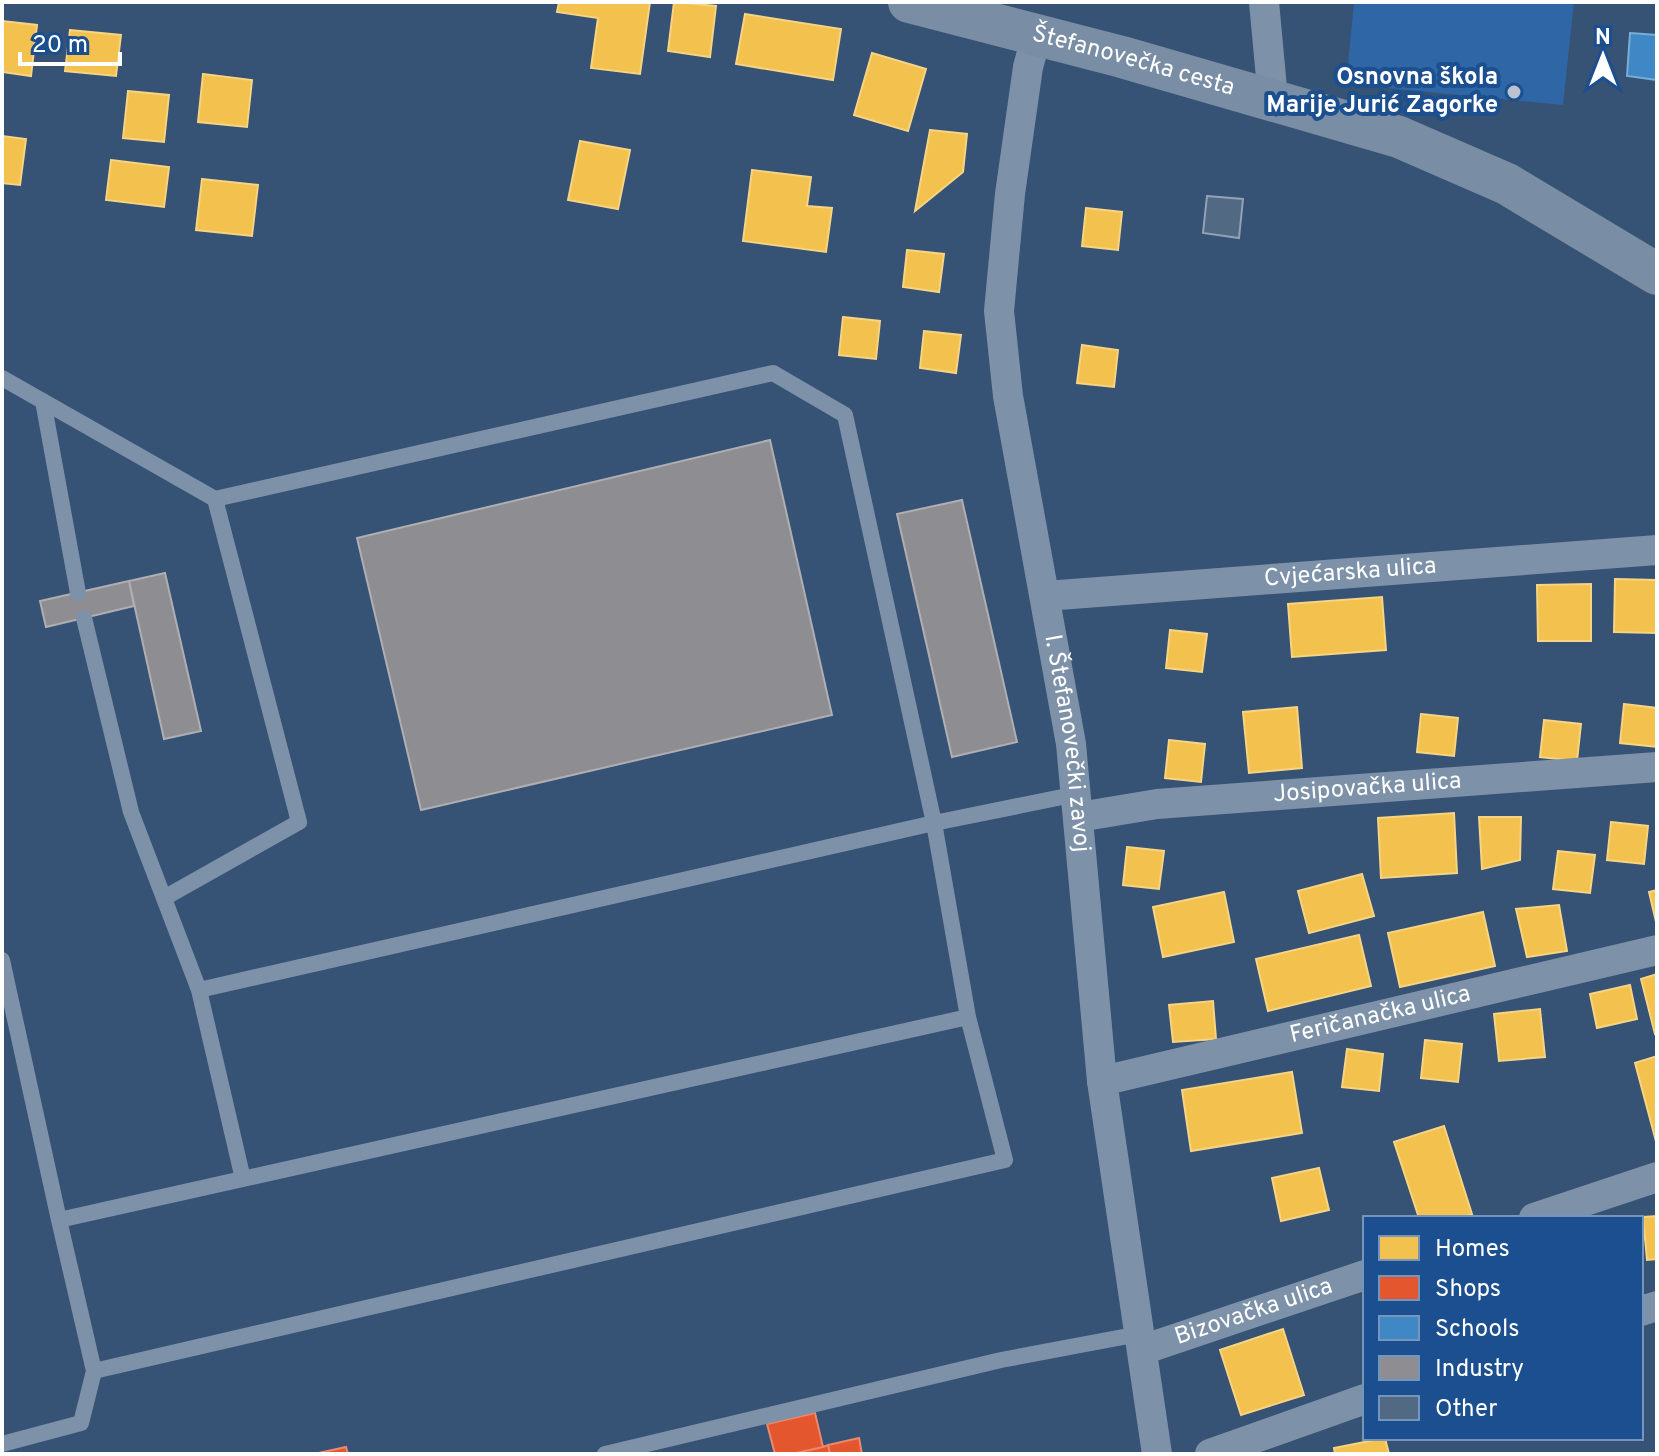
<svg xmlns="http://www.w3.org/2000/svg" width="1659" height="1456" font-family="Overpass,sans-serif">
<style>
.green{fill:#2f66a5}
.homes{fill:#f2c14e;stroke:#f6d483;stroke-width:2}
.shops{fill:#e4572e;stroke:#ec896d;stroke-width:2}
.schools{fill:#3f88c5;stroke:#79acd6;stroke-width:2}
.industry{fill:#8d8d92;stroke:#afafb3;stroke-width:2}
.building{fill:#526984;stroke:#92a2b6;stroke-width:2}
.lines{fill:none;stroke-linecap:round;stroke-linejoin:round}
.lane{stroke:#7d92a8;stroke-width:16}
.street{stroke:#7d92a8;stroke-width:30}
.secondary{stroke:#798da4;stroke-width:42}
.poi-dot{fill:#b9c2ce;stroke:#1b4f8f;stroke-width:3}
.labels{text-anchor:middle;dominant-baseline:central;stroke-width:8;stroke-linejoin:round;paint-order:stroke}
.street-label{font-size:24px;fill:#fff;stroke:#1b4f8f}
.poi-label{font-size:24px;font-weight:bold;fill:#fff;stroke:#1b4f8f;text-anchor:end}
</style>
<rect width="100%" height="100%" fill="#365274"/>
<path class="green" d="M1354,2H1574L1563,105L1346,84Z"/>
<path class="homes" d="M559,2H650L640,74L591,68L598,18L557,12Z
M674,2L716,6L710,57L668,51Z
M745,14L841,29L833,80L736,64Z
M2,21L37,25L31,76L2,72Z
M70,30L121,35L116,76L65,71Z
M872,53L926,69L908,131L854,115Z
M203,74L252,80L247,127L198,122Z
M128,91L169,95L164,142L123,138Z
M930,130L967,134L963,172L915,211Z
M2,136L26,139L20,185L2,183Z
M580,141L630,150L618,209L568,200Z
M111,160L169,167L164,207L106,200Z
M752,170L811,177L807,206L832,208L826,252L743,241Z
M202,179L258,185L252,236L196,230Z
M1086,208L1122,212L1118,250L1082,246Z
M907,250L944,254L939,292L903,287Z
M843,317L880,321L876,359L839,355Z
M924,331L961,335L956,373L920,368Z
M1082,345L1118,350L1114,387L1077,383Z
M1615,579L1657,580V633L1614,632Z
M1591,584V641H1538L1537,585Z
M1382,597L1386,650L1292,657L1288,604Z
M1170,630L1207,634L1202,672L1166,668Z
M1624,704L1657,708V747L1620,743Z
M1297,707L1302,768L1249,773L1243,712Z
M1421,714L1458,718L1454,756L1417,752Z
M1544,720L1581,724L1577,761L1540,757Z
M1169,740L1205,744L1201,782L1165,778Z
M1454,813L1457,873L1381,878L1378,818Z
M1479,817H1521L1520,860L1482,869Z
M1611,822L1648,826L1644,864L1607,860Z
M1127,847L1164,851L1159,889L1123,885Z
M1558,851L1595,855L1590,893L1553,889Z
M1362,874L1374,916L1309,933L1298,891Z
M1657,890V926L1649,892Z
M1224,892L1234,942L1163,957L1153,907Z
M1559,905L1567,951L1527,957L1516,909Z
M1483,912L1495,966L1400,987L1388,933Z
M1359,935L1371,986L1268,1011L1256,959Z
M1657,974V1033L1655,1034L1641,979Z
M1630,985L1637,1019L1597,1028L1590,994Z
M1213,1001L1216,1039L1173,1042L1169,1005Z
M1540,1009L1545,1057L1499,1061L1494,1014Z
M1425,1040L1462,1044L1458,1082L1421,1078Z
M1347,1049L1383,1054L1379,1091L1342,1087Z
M1657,1056V1145L1635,1063Z
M1292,1072L1302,1133L1191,1151L1182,1090Z
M1444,1126L1472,1214L1460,1218H1419L1394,1142Z
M1319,1168L1329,1210L1281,1221L1272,1178Z
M1657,1216V1259L1647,1260L1643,1217Z
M1283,1329L1304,1395L1241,1415L1220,1350Z
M1385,1438L1389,1454H1335L1334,1448Z"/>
<path class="shops" d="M815,1413L823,1447L792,1454H775L767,1424Z
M859,1438L862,1454H830L828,1445Z
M828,1445L830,1454H792L823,1447Z
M346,1447L348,1454H314Z"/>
<path class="schools" d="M1630,33L1657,35V80L1627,76Z"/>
<path class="industry" d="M770,440L832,715L421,810L357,538Z
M962,500L1017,742L952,757L897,514Z
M165,573L201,731L164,739L129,581Z
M129,581L134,606L46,627L40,601Z"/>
<path class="building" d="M1207,196L1243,199L1239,238L1203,233Z"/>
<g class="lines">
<path class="lane" d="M2,378L215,499L773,373L845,415L934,823L199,990L243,1179
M43,401L78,593
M84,618L131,812L199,990
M164,898L299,822L215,499
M2,960L59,1220L968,1017L934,823L1077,794
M59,1220L94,1371L1005,1160L968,1017
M2,1444L81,1423L94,1371
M605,1454L1001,1360L1139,1334"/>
<g class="street">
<path d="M1264,2L1273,99"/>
<path id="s1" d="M1037,34L1028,67L1010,194L999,311L1008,396L1071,744L1102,1081L1157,1454"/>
<path id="s2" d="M1045,596L1657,550"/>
<path id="s3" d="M1079,817L1157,804L1657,767"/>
<path id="s4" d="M1102,1081L1657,950"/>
<path d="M1534,1218L1657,1177"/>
<path d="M1641,1311L1657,1306"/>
<path id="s5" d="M1142,1350L1365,1275"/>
<path d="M1210,1454L1365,1399"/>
</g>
<path class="secondary" id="s6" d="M909,2L1122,57L1399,137L1507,184L1657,274"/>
</g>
<circle class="poi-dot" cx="1514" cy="92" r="8"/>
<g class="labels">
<g class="street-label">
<text stroke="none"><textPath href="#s6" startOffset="232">Štefanovečka cesta</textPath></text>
<text stroke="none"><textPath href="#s2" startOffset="306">Cvjećarska ulica</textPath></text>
<text stroke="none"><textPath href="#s1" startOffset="718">I. Štefanovečki zavoj</textPath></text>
<text stroke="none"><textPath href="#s3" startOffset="290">Josipovačka ulica</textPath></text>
<text stroke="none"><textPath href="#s4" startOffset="286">Feričanačka ulica</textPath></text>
<text stroke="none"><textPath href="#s5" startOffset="118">Bizovačka ulica</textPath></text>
</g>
<g class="poi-label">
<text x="1498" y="78">Osnovna škola<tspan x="1498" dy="28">Marije Jurić Zagorke</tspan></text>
</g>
</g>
<rect width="1659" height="1456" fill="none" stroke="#ffffff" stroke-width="8"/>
<rect x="1363" y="1216" width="280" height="224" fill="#1b4f8f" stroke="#7695bc" stroke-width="2"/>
<rect x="1379" y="1236" width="40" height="24" fill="#f2c14e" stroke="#7695bc" stroke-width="2"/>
<text x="1435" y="1256" font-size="24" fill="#ffffff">Homes</text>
<rect x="1379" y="1276" width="40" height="24" fill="#e4572e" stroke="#7695bc" stroke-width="2"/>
<text x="1435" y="1296" font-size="24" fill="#ffffff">Shops</text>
<rect x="1379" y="1316" width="40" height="24" fill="#3f88c5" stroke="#7695bc" stroke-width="2"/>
<text x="1435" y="1336" font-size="24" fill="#ffffff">Schools</text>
<rect x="1379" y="1356" width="40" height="24" fill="#8d8d92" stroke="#7695bc" stroke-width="2"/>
<text x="1435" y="1376" font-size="24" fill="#ffffff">Industry</text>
<rect x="1379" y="1396" width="40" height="24" fill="#526984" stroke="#7695bc" stroke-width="2"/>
<text x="1435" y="1416" font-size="24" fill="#ffffff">Other</text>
<g transform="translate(1603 56)" stroke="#1b4f8f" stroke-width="6" paint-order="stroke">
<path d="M0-6L14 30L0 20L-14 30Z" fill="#ffffff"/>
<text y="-12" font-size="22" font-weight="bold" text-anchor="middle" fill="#ffffff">N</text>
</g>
<path d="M20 52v12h100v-12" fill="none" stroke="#ffffff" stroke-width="4"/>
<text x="32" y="52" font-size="24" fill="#ffffff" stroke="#1b4f8f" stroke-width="6" paint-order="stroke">20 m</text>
</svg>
